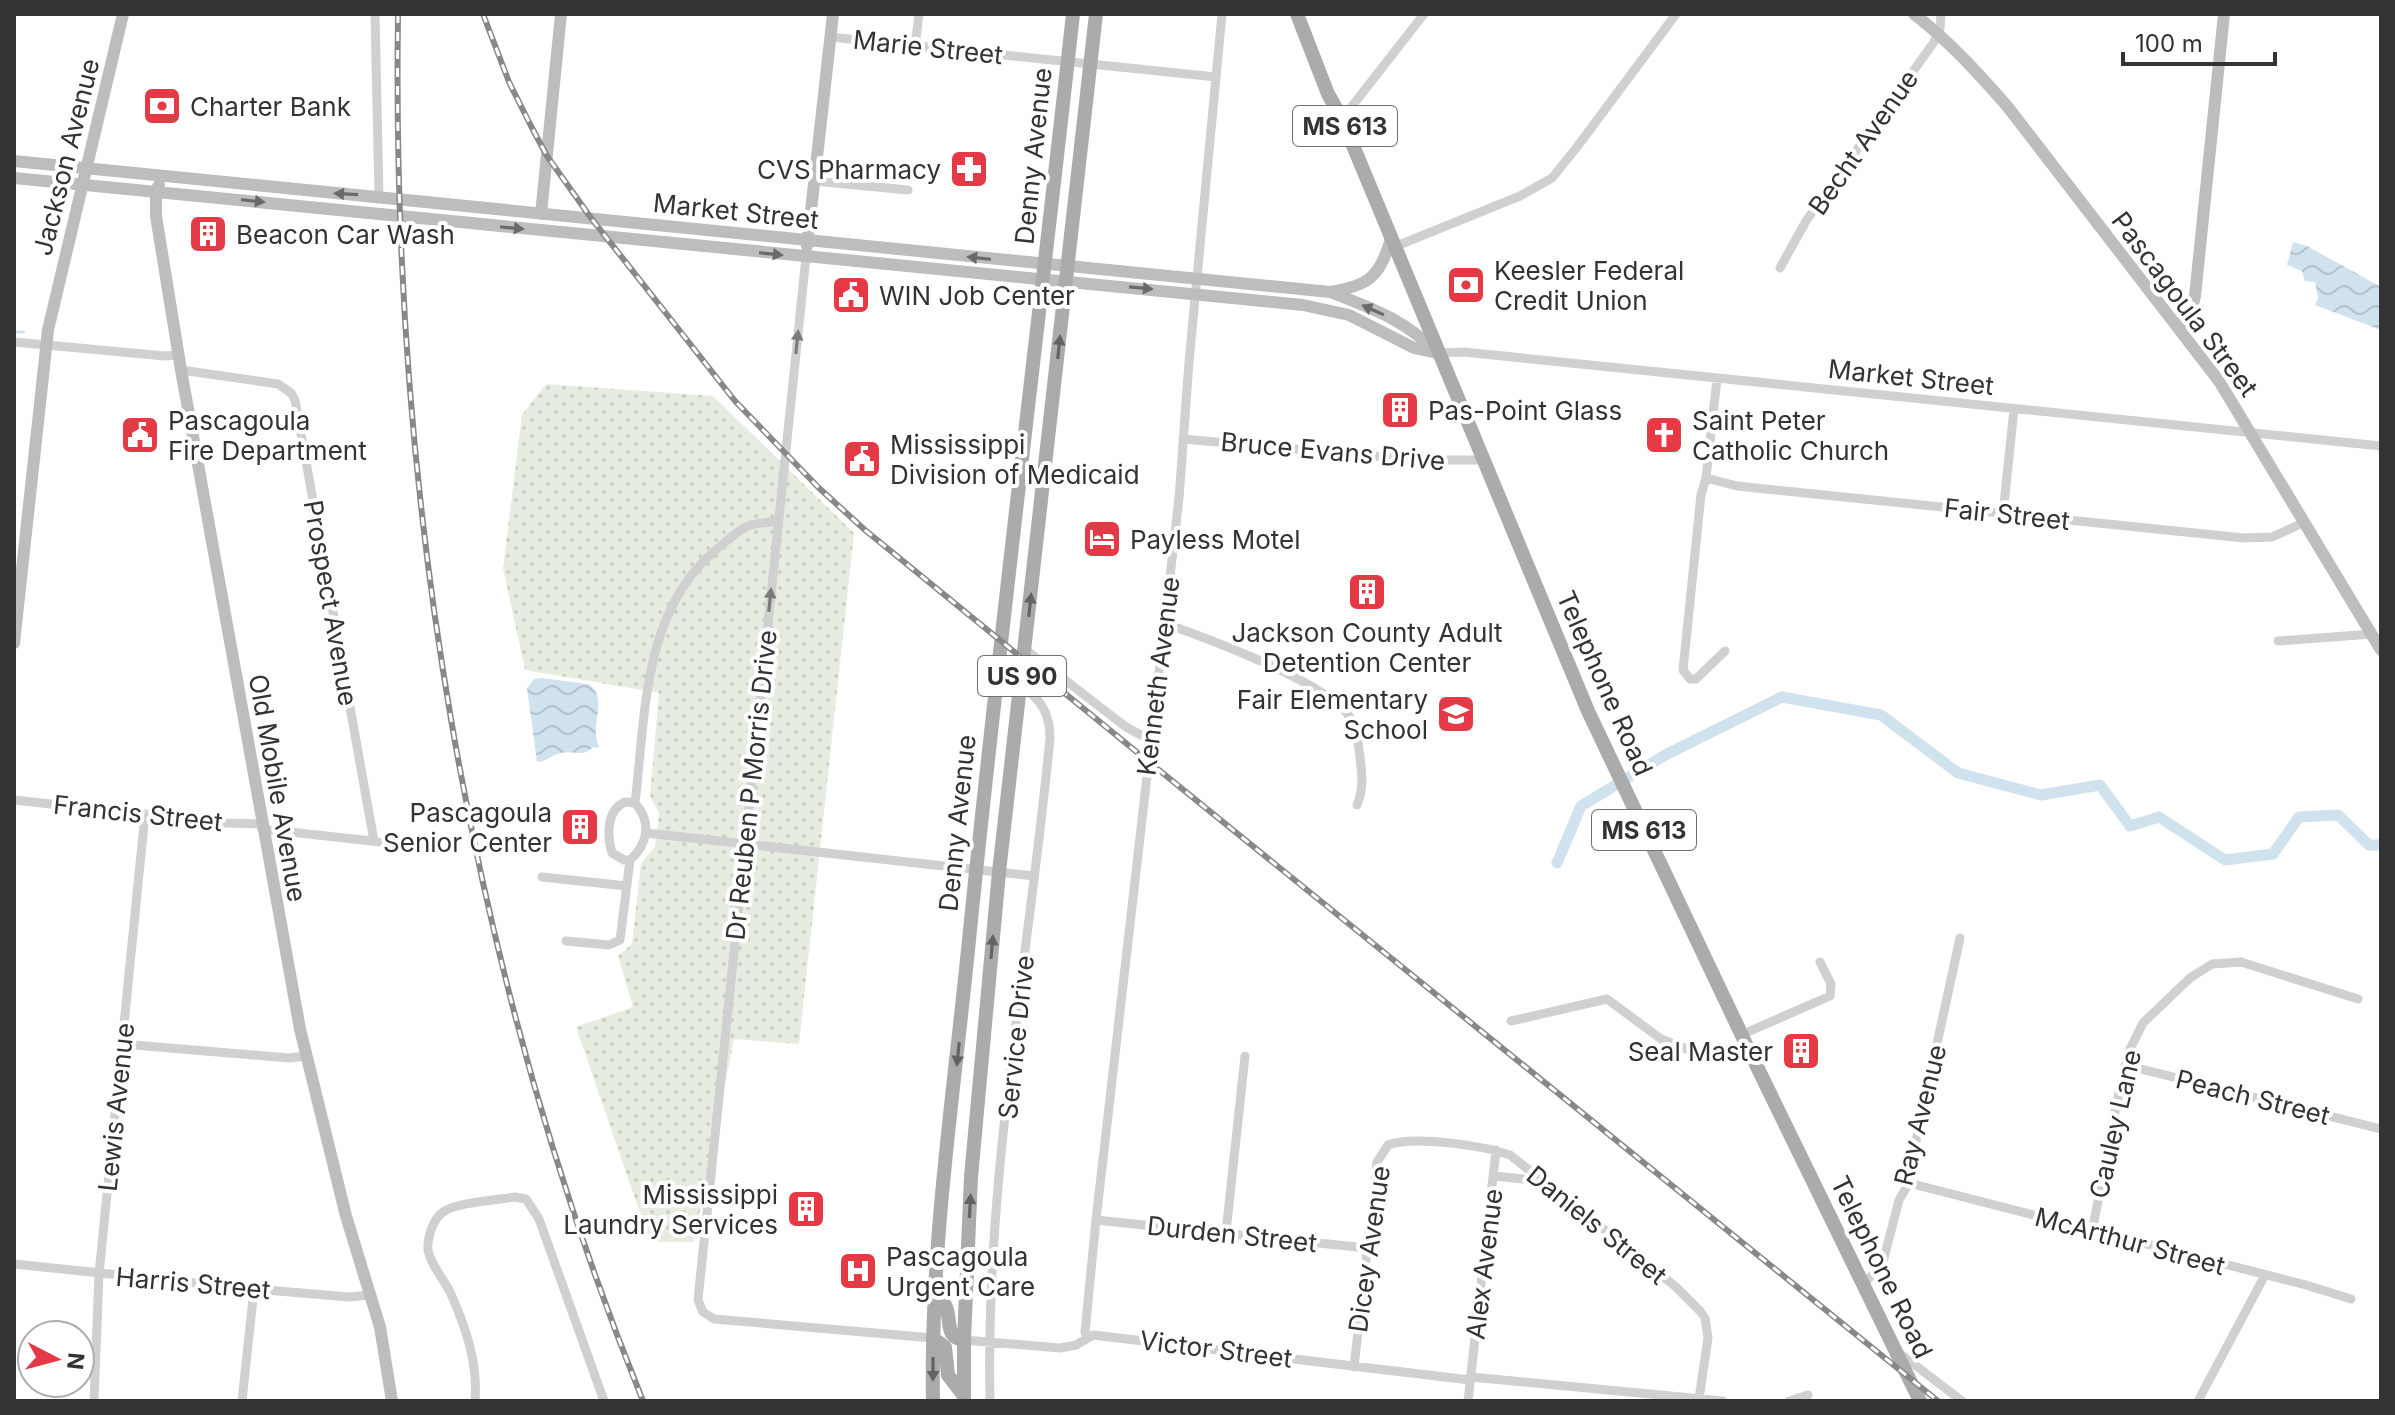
<svg xmlns="http://www.w3.org/2000/svg" width="2395" height="1415" font-family="Inter,sans-serif">
<style>
.grass{fill:url(#grass-dots)}
.water{fill:url(#water-waves)}
.lines{fill:none;stroke-linecap:round;stroke-linejoin:round}
.stream{stroke:#cfe2ee;stroke-width:3}
.canal{stroke:#cfe2ee;stroke-width:11}
.street{stroke:#d0d0d0;stroke-width:9}
.secondary{stroke:#bdbdbd;stroke-width:12}
.primary{stroke:#ababab;stroke-width:14}
.rail-casing{stroke:#888;stroke-width:6}
.rail{stroke:#fff;stroke-width:3;stroke-dasharray:9;stroke-linecap:butt}
.oneway{fill:#6a6a6a}
.oneway2{fill:#7a7a7a}
.oneway3{fill:#636363}
.labels{text-anchor:middle;dominant-baseline:central;stroke-width:8;stroke-linejoin:round;paint-order:stroke}
.shield{fill:#fff;stroke:#707070;stroke-width:2}
.shield-label{font-size:24px;font-weight:bold;fill:#333}
.street-label{font-size:26px;fill:#333;stroke:#fff}
.poi-label{font-size:26px;fill:#333;stroke:#fff;text-anchor:start}
</style>
<defs>
<pattern id="grass-dots" width="8" height="8" patternUnits="userSpaceOnUse" patternTransform="scale(2)"><rect width="8" height="8" fill="#e6ecdf"/><path d="M2 2h.1M6 6h.1" fill="none" stroke="#c6cbc0" stroke-width="1.8" stroke-linecap="round"/></pattern>
<pattern id="water-waves" width="16" height="10" patternUnits="userSpaceOnUse" patternTransform="scale(2)"><rect width="16" height="10" fill="#cfe2ee"/><path d="M0 5q4-4 8 0t8 0" fill="none" stroke="#b2c2cd"/></pattern>
</defs>
<rect width="100%" height="100%" fill="#fff"/>
<path class="grass" d="M546,384L713,396L854,533L799,1044L734,1039L694,1242H650L576,1027L633,1007L618,956L632,944L641,863L655,847L659,813L650,796L659,693L525,670L503,568L522,415Z"/>
<path class="water" d="M2293,242L2307,246L2381,287V330L2315,305L2318,298L2315,282L2305,281L2302,271L2287,265Z
M541,678L588,684C604,693 597,712 596,727C595,734 597,741 599,748L593,747C583,758 574,750 561,753C552,755 547,761 537,762L527,688L534,679Z"/>
<g class="lines">
<path class="stream" d="M14,332H24"/>
<path class="canal" d="M1557,863L1581,806L1667,754L1782,697L1881,715L1958,773L2041,795L2100,785L2130,826L2159,817L2225,860L2273,854L2299,817L2338,815L2369,845H2381"/>
<path class="street" d="M375,14L379,195
M830,37L1216,77
M915,46L919,14
M1342,119L1424,14
M814,181L908,190
M1394,247L1520,196L1552,178L1577,147L1676,14
M806,257L698,1300L703,1312L714,1319L933,1338
M1780,268L1806,221L1934,42L1940,29L1941,14
M14,342L165,356L179,355
M1437,353L1464,352L2381,446
M181,370L278,384L291,393L295,400L374,841
M1717,379L1706,478L1701,495L1683,670L1690,679H1696L1725,651
M1183,439L1419,460H1483
M1706,478L1737,486L2244,538L2272,537L2305,522
M2003,514L2014,409
M1164,623C1206,638 1326,682 1349,716C1357,727 1358,743 1360,757C1362,773 1364,789 1357,805
M2278,641L2372,634
M1025,649L1126,727L1150,740
M14,800L225,823L262,824
M625,802L635,803C652,822 648,844 630,860H624L612,853C607,836 606,810 625,802Z
M635,803C646,713 642,610 718,548C727,541 738,530 748,526C757,522 769,523 778,521
M262,829L427,847
M646,833L1034,876
M542,877L627,886
M566,941L609,945L620,940L630,860
M1511,1021L1607,999L1661,1039L1702,1055H1721L1746,1044
M1741,1035L1830,996L1831,984L1820,962
M122,1044L289,1058L306,1056
M2125,1065L2381,1129
M1494,1176L1542,1181
M1909,1183L2306,1285L2351,1299
M1096,1220L1367,1248
M1226,1232L1245,1056
M2092,1232L2119,1092L2130,1049L2143,1023L2190,978L2212,964L2241,962L2358,999
M14,1264L254,1289L349,1297L371,1295
M1863,1284L1882,1266L1899,1200L1909,1183V1173L1960,938
M1087,1337L1085,1332L1096,1220L1179,498L1189,362L1222,14
M964,1340L1060,1348L1076,1345L1093,1335L1470,1380
M1898,1352L1962,1401
M1354,1367L1377,1162L1388,1145C1413,1135 1484,1146 1510,1155L1675,1286L1700,1311L1705,1318L1708,1338L1699,1399
M1471,1377L1723,1401
M94,1401L99,1274L145,814
M242,1401L254,1289
M475,1401C478,1363 466,1328 451,1294C444,1279 431,1266 428,1250C427,1238 433,1219 443,1212C457,1202 497,1200 515,1197L526,1199L539,1219L604,1401
M990,1401C985,1179 1029,958 1050,738C1050,714 1041,698 1020,686
M1468,1401L1496,1150
M1789,1401L1808,1395
M2198,1401L2265,1275"/>
<path class="secondary" d="M1914,14C1949,41 1978,73 2007,106L2219,381L2381,650
M14,161L1330,292C1371,308 1406,320 1437,353
M14,178L1303,305L1349,315L1414,348L1437,353
M159,185L156,191V216L181,370L300,1029L346,1216L380,1327L392,1401
M541,214L561,14
M807,246L833,14
M1330,292C1368,286 1380,277 1391,239
M2178,327L2192,308L2195,296L2224,14
M14,643L48,330L123,14"/>
<path class="primary" d="M1297,14L1328,94L1342,119L1588,711L1746,1044L1920,1401
M935,1289C939,1295 943,1301 946,1307C952,1321 944,1337 964,1340
M933,1338L945,1347L948,1375L964,1396
M933,1401C930,1247 954,1093 969,940C1000,631 1039,323 1073,14
M964,1401V1340L971,1177L999,872L1096,14"/>
<g class="rail-casing">
<path id="rail" d="M398,14C391,486 465,962 643,1401
M483,14L509,82L531,126L547,156L591,218L735,401L819,488L865,530L1149,762L1938,1401"/>
</g>
<use href="#rail" class="rail"/>
</g>
<defs><path id="oneway-solid" d="M-6-.8H1V-3.2L6.5 0L1 3.2V.8H-6Z" transform="scale(2)"/></defs>
<g class="oneway">
<use href="#oneway-solid" transform="translate(346 194) rotate(-177)"/>
<use href="#oneway-solid" transform="translate(253 201) rotate(6)"/>
<use href="#oneway-solid" transform="translate(512 228) rotate(6)"/>
<use href="#oneway-solid" transform="translate(771 254) rotate(6)"/>
<use href="#oneway-solid" transform="translate(979 258) rotate(-174)"/>
<use href="#oneway-solid" transform="translate(1141 288) rotate(5)"/>
<use href="#oneway-solid" transform="translate(1373 310) rotate(-156)"/>
</g>
<g class="oneway2">
<use href="#oneway-solid" transform="translate(797 342) rotate(-84)"/>
<use href="#oneway-solid" transform="translate(770 600) rotate(-84)"/>
</g>
<g class="oneway3">
<use href="#oneway-solid" transform="translate(1059 347) rotate(-84)"/>
<use href="#oneway-solid" transform="translate(1030 605) rotate(-84)"/>
<use href="#oneway-solid" transform="translate(992 947) rotate(-85)"/>
<use href="#oneway-solid" transform="translate(958 1054) rotate(96)"/>
<use href="#oneway-solid" transform="translate(970 1206) rotate(-87)"/>
<use href="#oneway-solid" transform="translate(933 1369) rotate(90)"/>
</g>
<defs>
<g id="bank-square" transform="scale(2)"><rect x="-9" y="-9" width="18" height="18" rx="4" fill="#e63946" stroke="#fff"/><path d="M-6-4H6V4H-6ZM0-2.3a2.3 2.3 0 1 0 0 4.6a2.3 2.3 0 1 0 0-4.6Z" fill="#fff"/></g>
<g id="pharmacy-square" transform="scale(2)"><rect x="-9" y="-9" width="18" height="18" rx="4" fill="#e63946" stroke="#fff"/><path d="M-2-6h4v4h4v4h-4v4h-4v-4h-4v-4h4Z" fill="#fff"/></g>
<g id="building-square" transform="scale(2)"><rect x="-9" y="-9" width="18" height="18" rx="4" fill="#e63946" stroke="#fff"/><path d="M-4-6H4V6H1V3H-1V6H-4ZM-2.5-4.3h1.7v1.8h-1.7ZM.8-4.3h1.7v1.8H.8ZM-2.5-1h1.7V.8h-1.7ZM.8-1h1.7V.8H.8Z" fill="#fff"/></g>
<g id="civic-square" transform="scale(2)"><rect x="-9" y="-9" width="18" height="18" rx="4" fill="#e63946" stroke="#fff"/><path d="M-.6-6.5H3V-4.5H.6V-3L4-1V1h2V6H-6V1h2V-1L-.6-3ZM-1.2 2.5V6h2.4V2.5Z" fill="#fff"/></g>
<g id="church-square" transform="scale(2)"><rect x="-9" y="-9" width="18" height="18" rx="4" fill="#e63946" stroke="#fff"/><path d="M-1.2-6h2.4v3.5h3.3v2.4h-3.3V6h-2.4V-.1h-3.3v-2.4h3.3Z" fill="#fff"/></g>
<g id="hotel-square" transform="scale(2)"><rect x="-9" y="-9" width="18" height="18" rx="4" fill="#e63946" stroke="#fff"/><path d="M-6-4.5h1.5V1H6V5H4.5V3h-9V5H-6ZM-4 0a1.8 1.8 0 1 1 3.6 0ZM.5 0V-2.5h3Q6-2.5 6 0Z" fill="#fff"/></g>
<g id="school-square" transform="scale(2)"><rect x="-9" y="-9" width="18" height="18" rx="4" fill="#e63946" stroke="#fff"/><path d="M0-5L7-2L0 1L-7-2ZM-4 1L0 2.5L4 1V4Q0 6-4 4Z" fill="#fff"/></g>
<g id="hospital-square" transform="scale(2)"><rect x="-9" y="-9" width="18" height="18" rx="4" fill="#e63946" stroke="#fff"/><path d="M-5-5h3v3.5h4V-5h3V5h-3V1.5h-4V5h-3Z" fill="#fff"/></g>
</defs>
<g fill-rule="evenodd">
<use href="#bank-square" x="162" y="106"/>
<use href="#pharmacy-square" x="969" y="169"/>
<use href="#building-square" x="208" y="234"/>
<use href="#bank-square" x="1466" y="285"/>
<use href="#civic-square" x="851" y="295"/>
<use href="#building-square" x="1400" y="410"/>
<use href="#civic-square" x="140" y="435"/>
<use href="#church-square" x="1664" y="435"/>
<use href="#civic-square" x="862" y="459"/>
<use href="#hotel-square" x="1102" y="539"/>
<use href="#building-square" x="1367" y="592"/>
<use href="#school-square" x="1456" y="714"/>
<use href="#building-square" x="580" y="827"/>
<use href="#building-square" x="1801" y="1051"/>
<use href="#building-square" x="806" y="1209"/>
<use href="#hospital-square" x="858" y="1271"/>
</g>
<g class="labels">
<g class="shield">
<rect x="1293" y="106" width="104" height="40" rx="6"/>
<rect x="978" y="656" width="88" height="40" rx="6"/>
<rect x="1592" y="810" width="104" height="40" rx="6"/>
</g>
<g class="shield-label">
<text x="1345" y="126">MS 613</text>
<text x="1022" y="676">US 90</text>
<text x="1644" y="830">MS 613</text>
</g>
<g class="street-label">
<text transform="translate(928 47) rotate(6)">Marie Street</text>
<text transform="translate(1863 142) rotate(-55)">Becht Avenue</text>
<text transform="translate(1033 156) rotate(-84)">Denny Avenue</text>
<text transform="translate(66 157) rotate(-76)">Jackson Avenue</text>
<text transform="translate(736 211) rotate(6)">Market Street</text>
<text transform="translate(2185 304) rotate(53)">Pascagoula Street</text>
<text transform="translate(1911 377) rotate(6)">Market Street</text>
<text transform="translate(1333 451) rotate(5)">Bruce Evans Drive</text>
<text transform="translate(2007 514) rotate(6)">Fair Street</text>
<text transform="translate(331 603) rotate(80)">Prospect Avenue</text>
<text transform="translate(1158 676) rotate(-83)">Kenneth Avenue</text>
<text transform="translate(1605 683) rotate(66)">Telephone Road</text>
<text transform="translate(751 785) rotate(-84)">Dr Reuben P Morris Drive</text>
<text transform="translate(278 788) rotate(80)">Old Mobile Avenue</text>
<text transform="translate(138 813) rotate(6)">Francis Street</text>
<text transform="translate(957 823) rotate(-84)">Denny Avenue</text>
<text transform="translate(1016 1037) rotate(-84)">Service Drive</text>
<text transform="translate(2253 1097) rotate(14)">Peach Street</text>
<text transform="translate(116 1107) rotate(-84)">Lewis Avenue</text>
<text transform="translate(1920 1115) rotate(-76)">Ray Avenue</text>
<text transform="translate(2115 1124) rotate(-77)">Cauley Lane</text>
<text transform="translate(1597 1225) rotate(39)">Daniels Street</text>
<text transform="translate(1232 1234) rotate(6)">Durden Street</text>
<text transform="translate(2130 1241) rotate(15)">McArthur Street</text>
<text transform="translate(1369 1249) rotate(-82)">Dicey Avenue</text>
<text transform="translate(1484 1264) rotate(-83)">Alex Avenue</text>
<text transform="translate(1882 1267) rotate(64)">Telephone Road</text>
<text transform="translate(193 1283) rotate(5)">Harris Street</text>
<text transform="translate(1216 1349) rotate(7)">Victor Street</text>
</g>
<g class="poi-label">
<text x="190" y="106">Charter Bank</text>
<text x="941" y="169" text-anchor="end">CVS Pharmacy</text>
<text x="236" y="234">Beacon Car Wash</text>
<text x="1494" y="270">Keesler Federal<tspan x="1494" dy="30">Credit Union</tspan></text>
<text x="879" y="295">WIN Job Center</text>
<text x="1428" y="410">Pas-Point Glass</text>
<text x="168" y="420">Pascagoula<tspan x="168" dy="30">Fire Department</tspan></text>
<text x="1692" y="420">Saint Peter<tspan x="1692" dy="30">Catholic Church</tspan></text>
<text x="890" y="444">Mississippi<tspan x="890" dy="30">Division of Medicaid</tspan></text>
<text x="1130" y="539">Payless Motel</text>
<text x="1367" y="632" text-anchor="middle">Jackson County Adult<tspan x="1367" dy="30">Detention Center</tspan></text>
<text x="1428" y="699" text-anchor="end">Fair Elementary<tspan x="1428" dy="30">School</tspan></text>
<text x="552" y="812" text-anchor="end">Pascagoula<tspan x="552" dy="30">Senior Center</tspan></text>
<text x="1773" y="1051" text-anchor="end">Seal Master</text>
<text x="778" y="1194" text-anchor="end">Mississippi<tspan x="778" dy="30">Laundry Services</tspan></text>
<text x="886" y="1256">Pascagoula<tspan x="886" dy="30">Urgent Care</tspan></text>
</g>
</g>
<rect width="2395" height="1415" fill="none" stroke="#333333" stroke-width="32"/>
<g transform="translate(56 1359) rotate(96)"><circle r="38" fill="#ffffff" stroke="#adadad" stroke-width="2"/>
<path d="M0-6L14 30L0 20L-14 30Z" fill="#e63946"/>
<text y="-12" font-size="22" font-weight="bold" text-anchor="middle" fill="#333333">N</text>
</g>
<path d="M2123 52v12h152v-12" fill="none" stroke="#333333" stroke-width="4"/>
<text x="2135" y="52" font-size="24" fill="#333333" stroke="#ffffff" stroke-width="6" paint-order="stroke">100 m</text>
</svg>
